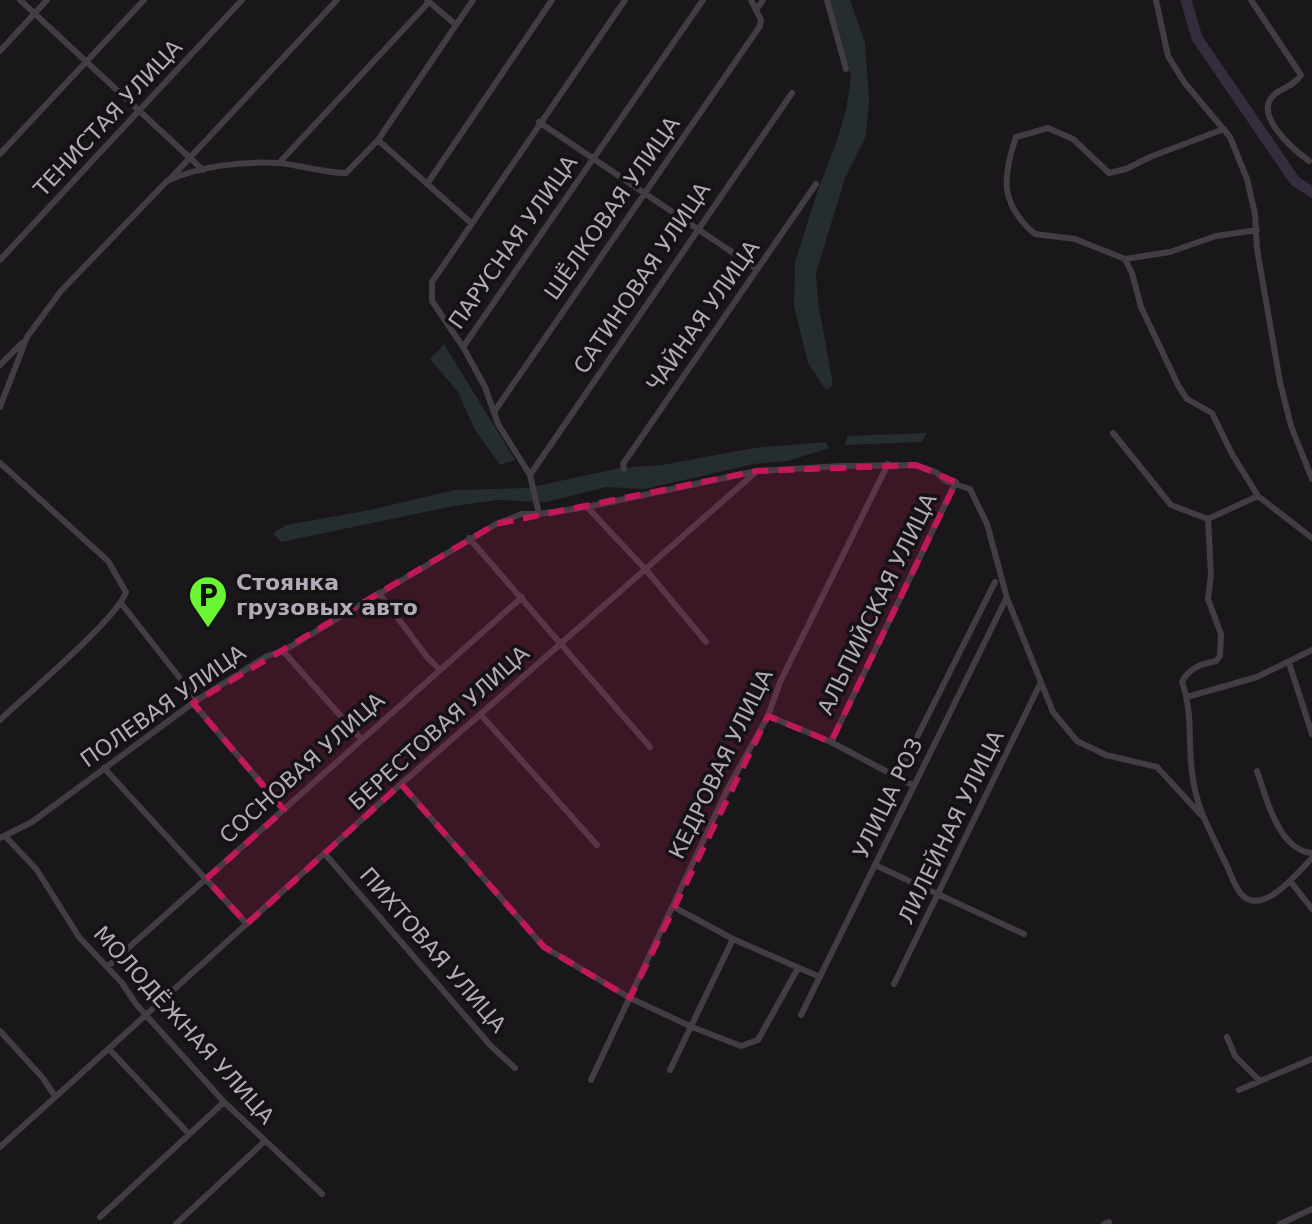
<svg xmlns="http://www.w3.org/2000/svg" width="1312" height="1224" font-family="'DejaVu Sans',sans-serif">
<style>
.green{fill:#252d2e}
.lines{fill:none;stroke-linecap:round;stroke-linejoin:round}
.river{stroke:#352c3d;stroke-width:11}
.minor{stroke:#423d43;stroke-width:6}
.marked{fill:#c2185b;fill-opacity:0.2;stroke:#c2185b;stroke-width:6;stroke-dasharray:16 10;stroke-linejoin:round}
.labels{text-anchor:middle;dominant-baseline:central;stroke-width:7;stroke-linejoin:round;paint-order:stroke}
.street-label{font-size:22px;fill:#b5a9b9;stroke:#141214}
.poi-label{font-size:22px;font-weight:bold;fill:#b5a9b9;stroke:#141214;text-anchor:start}
</style>
<rect width="100%" height="100%" fill="#191719"/>
<path class="green" d="M830,0H850L865,43L869,99L866,136L845,178L816,273L818,302L833,385L826,390L808,363L794,306L795,262L817,193L836,143L846,110L851,77Z
M444,344L515,460L500,465L474,428L458,392L430,359Z
M927,433L922,442L845,445L847,436Z
M826,442L829,448L788,461L754,464L645,489L606,487L546,502L497,500L454,506L281,542L273,533L286,525L365,511L455,490L527,488L620,468L662,465L754,448Z"/>
<g class="lines">
<path class="river" d="M1186,0L1197,38L1295,181L1312,192"/>
<path class="minor" d="M20,0L203,170
M427,0L456,25
M827,0L846,69
M1156,0L1168,56L1184,82L1230,137L1247,179L1255,214L1257,249L1280,382L1291,426L1312,479
M1251,0L1301,75C1295,85 1284,87 1275,94C1251,114 1294,150 1309,161
M756,10L763,0
M0,51L47,0
M539,122L757,269
M1224,129L1150,157L1126,169L1109,173L1073,139L1048,128L1016,137C1002,178 1000,204 1035,234L1075,239L1125,259L1170,252L1216,236L1257,230
M378,140L471,223
M0,154L144,0
M279,163L429,2
M170,179L337,0
M427,184L552,0
M1125,259L1132,273L1141,307L1179,387L1187,399L1212,413L1232,454L1258,496L1312,538
M0,260L242,0
M463,347L703,0
M0,365L22,343
M0,407L27,337L61,291L167,181C200,166 242,161 278,163C301,165 323,173 346,173L378,140L473,0
M494,412L760,26L761,20L751,0
M1113,433L1171,505L1208,519L1211,575L1208,599L1221,634L1220,656L1216,661C1201,664 1189,668 1182,682C1194,716 1187,745 1193,779C1197,810 1213,836 1226,864C1231,874 1235,889 1243,896C1265,915 1299,871 1312,858
M0,463L108,561L126,592C116,620 26,695 0,720
M624,469L623,464L816,184
M530,475L498,424L485,387L463,347L432,301V282L625,0
M587,507L647,571L706,642
M539,514L530,475L792,93
M1208,519L1258,496
M469,538L650,747
M379,593L427,657L439,669
M121,603L197,700
M283,651L361,739
M1289,663L1312,734
M1187,697L1257,677L1312,650
M193,703L284,810
M481,715L597,845
M768,716L831,742L914,786
M831,742L956,482
M104,768L247,924
M1257,771C1266,797 1278,850 1312,853
M897,777L995,582
M401,784L544,947L630,998L692,1027L741,1046L758,1040L798,968
M6,837L37,870L79,937L122,983L136,1004L224,1102L322,1194
M0,838L32,822L197,700L267,656L283,651L496,524L522,514H539L587,507L757,471L841,466L916,465L936,472L946,481L970,489L987,524L1007,598L1053,712L1077,741L1106,755L1157,767L1202,816
M325,854L491,1046L515,1068
M875,865L1024,934
M1291,882L1312,909
M674,907L733,939L820,977
M107,967L522,597
M894,984L1040,684
M801,1015L1006,599
M0,1031L42,1077L55,1096
M1227,1037L1235,1056L1260,1081
M110,1050L189,1134
M670,1070L733,939
M591,1080L728,788L768,716L780,682L888,464
M1239,1090L1312,1059
M0,1147L401,784L757,471
M100,1217L224,1102
M176,1224L265,1141
M1104,1224L1109,1222
M1280,1224L1312,1209"/>
</g>
<path class="marked" d="M916,465L956,482L831,742L768,716L630,998L544,947L401,784L247,924L206,879L284,810L193,703L496,524L757,471Z"/>
<defs>
<g id="parking-pin" transform="scale(2)"><path d="M0 17L-7.5 6A9.5 9.5 0 1 1 7.5 6Z" fill="#6af532" stroke="#141214"/><path d="M-3.5-5.5H1a3.5 3.5 0 0 1 0 7H-1V5.5H-3.5ZM-1-3.4V-.6H.8a1.4 1.4 0 0 0 0-2.8Z" fill="#111"/></g>
</defs>
<g fill-rule="evenodd">
<use href="#parking-pin" x="208" y="595"/>
</g>
<g class="labels">
<g class="street-label">
<text transform="translate(108 118) rotate(-47)">ТЕНИСТАЯ УЛИЦА</text>
<text transform="translate(612 208) rotate(-55)">ШЁЛКОВАЯ УЛИЦА</text>
<text transform="translate(513 242) rotate(-55)">ПАРУСНАЯ УЛИЦА</text>
<text transform="translate(642 278) rotate(-56)">САТИНОВАЯ УЛИЦА</text>
<text transform="translate(703 316) rotate(-55)">ЧАЙНАЯ УЛИЦА</text>
<text transform="translate(877 604) rotate(-64)">АЛЬПИЙСКАЯ УЛИЦА</text>
<text transform="translate(163 706) rotate(-35)">ПОЛЕВАЯ УЛИЦА</text>
<text transform="translate(439 728) rotate(-42)">БЕРЕСТОВАЯ УЛИЦА</text>
<text transform="translate(721 764) rotate(-64)">КЕДРОВАЯ УЛИЦА</text>
<text transform="translate(302 768) rotate(-42)">СОСНОВАЯ УЛИЦА</text>
<text transform="translate(888 798) rotate(-64)">УЛИЦА РОЗ</text>
<text transform="translate(951 827) rotate(-64)">ЛИЛЕЙНАЯ УЛИЦА</text>
<text transform="translate(433 950) rotate(49)">ПИХТОВАЯ УЛИЦА</text>
<text transform="translate(184 1025) rotate(48)">МОЛОДЁЖНАЯ УЛИЦА</text>
</g>
<g class="poi-label">
<text x="236" y="582">Стоянка<tspan x="236" dy="25">грузовых авто</tspan></text>
</g>
</g>
</svg>
